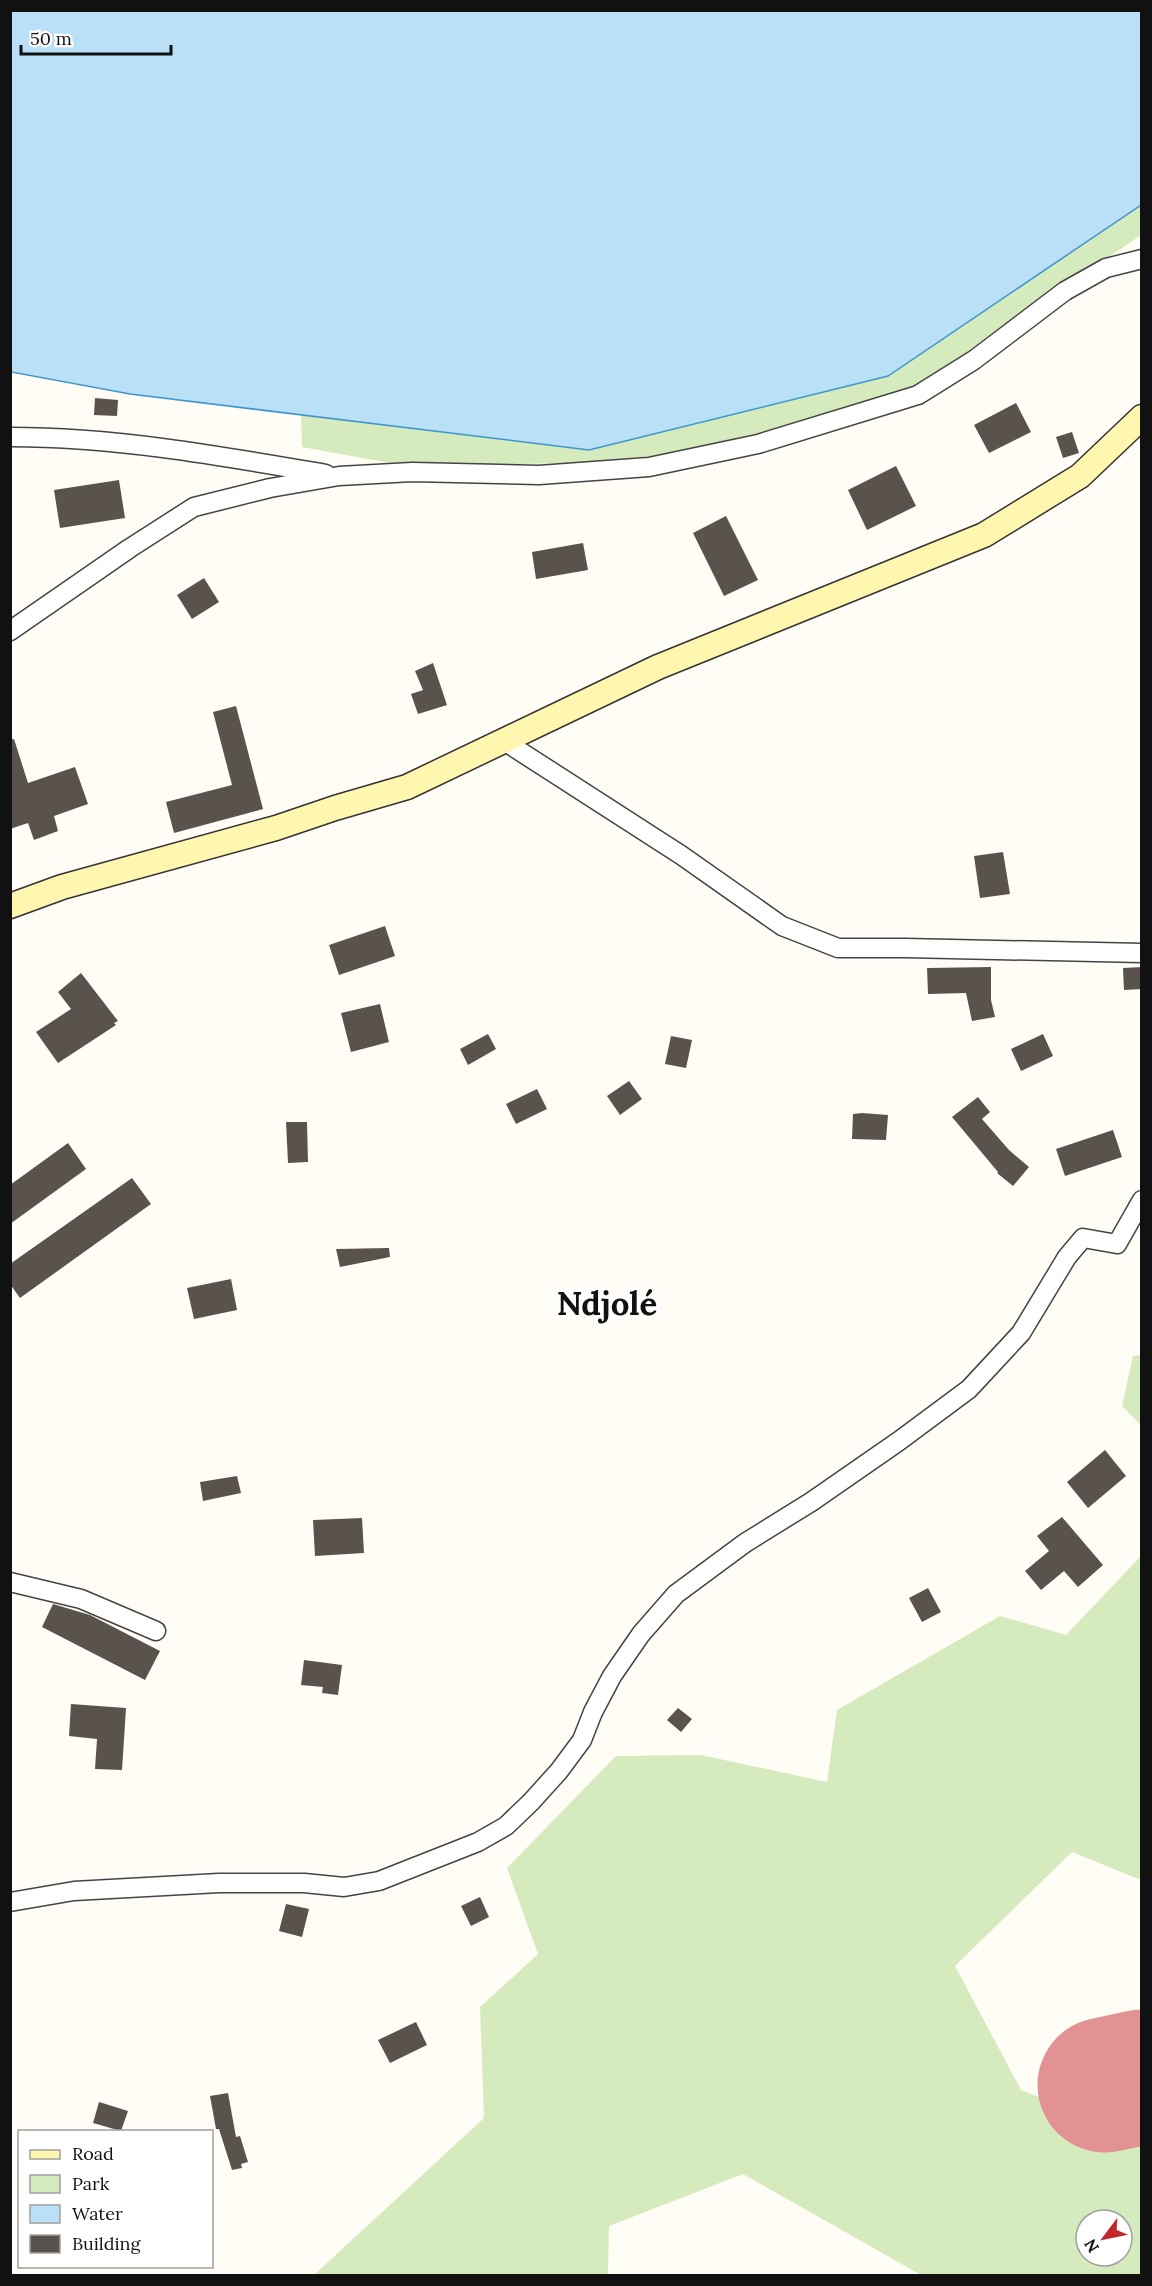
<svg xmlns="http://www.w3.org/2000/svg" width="1152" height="2286" font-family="Lora,serif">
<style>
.green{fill:#d5ebbd;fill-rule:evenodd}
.water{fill:#b9e0f7;stroke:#3f96cf;stroke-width:1.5}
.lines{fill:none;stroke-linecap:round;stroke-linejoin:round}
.runway{stroke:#e29292;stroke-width:135}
.building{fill:#5a524d}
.street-casing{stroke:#444;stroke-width:21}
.secondary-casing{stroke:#333;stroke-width:27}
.street{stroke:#fff;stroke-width:18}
.secondary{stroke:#fff6b0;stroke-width:24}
.labels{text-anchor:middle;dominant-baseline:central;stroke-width:6;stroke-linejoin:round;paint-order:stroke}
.town-label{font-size:33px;font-weight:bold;fill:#111;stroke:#fff}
</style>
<rect width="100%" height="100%" fill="#fffdf5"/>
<path class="green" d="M1141,205V235L913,391L696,452L576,463L406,466L302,447L301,414L589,450L888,376Z
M1141,1355H1142L1141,1425L1122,1406L1133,1356Z
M1141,1556V1880L1072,1852L955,1966L1021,2090L1141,2137V2275H921L743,2174L609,2226L608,2275H314L484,2118L480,2007L538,1954L507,1868L616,1756L701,1755L827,1782L837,1710L1000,1616L1066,1635ZM1086,2220H1122V2256H1086Z"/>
<path class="water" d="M10,11H1141V205L888,376L589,450L130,394L11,372Z"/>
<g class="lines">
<path class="runway" d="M1105,2085L1142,2077"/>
</g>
<path class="building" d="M95,398L118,400L117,416L94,415Z
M1016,403L1031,432L989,453L974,425Z
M1072,432L1079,453L1063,458L1056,437Z
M896,466L916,506L867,530L848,490Z
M119,480L125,518L60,528L54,490Z
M726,516L758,580L724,596L693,533Z
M583,543L588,570L536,579L532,552Z
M204,578L219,602L192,619L177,595Z
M433,663L447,705L418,714L411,694L423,690L415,671Z
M236,706L263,809L174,833L166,802L232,785L213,712Z
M14,739L28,783L75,767L88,804L54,816L58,831L34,840L28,823L10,829V740Z
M1003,852L1010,894L980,898L974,856Z
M385,926L395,956L339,975L329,945Z
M991,967V1000L995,1017L972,1021L966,993L928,994L927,968Z
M1142,967V989L1124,990L1123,968Z
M81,973L118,1021L114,1023L116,1025L58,1063L36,1032L71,1009L58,992Z
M380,1004L389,1042L351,1052L341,1013Z
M488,1034L496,1049L468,1065L460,1049Z
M1043,1034L1053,1056L1021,1071L1011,1049Z
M671,1036L692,1040L686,1068L665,1064Z
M629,1081L642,1099L620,1115L607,1096Z
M537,1089L547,1109L516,1124L506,1104Z
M978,1097L990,1112L982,1119L1009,1150L1029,1167L1013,1186L997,1173L998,1172L952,1117Z
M862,1113L888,1115L886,1140L852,1139L853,1114Z
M286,1122H307L308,1162L288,1163Z
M1113,1130L1122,1157L1065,1176L1056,1149Z
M68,1143L86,1169L10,1224V1185Z
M132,1178L151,1204L20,1298L10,1284V1264Z
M389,1248L390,1257L340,1267L336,1249Z
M231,1279L237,1310L194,1319L187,1288Z
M1105,1450L1126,1476L1088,1508L1067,1482Z
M237,1476L241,1493L203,1501L200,1482Z
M1062,1517L1103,1565L1078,1587L1064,1571L1041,1590L1025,1571L1049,1551L1037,1536Z
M362,1518L364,1553L315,1556L313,1520Z
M928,1588L941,1612L922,1622L909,1598Z
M53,1604L90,1615L160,1651L145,1680L42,1627Z
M304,1660L342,1665L338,1695L322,1693L323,1687L301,1685Z
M71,1704L126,1708L122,1770L95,1769L97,1739L69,1736Z
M678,1708L692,1719L681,1732L667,1720Z
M480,1897L489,1917L471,1926L461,1906Z
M286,1904L309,1909L302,1937L279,1931Z
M416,2022L427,2045L390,2063L378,2040Z
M228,2093L236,2137L240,2136L248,2162L241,2164L242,2168L232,2170L219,2129H216L210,2096Z
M99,2102L128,2111L121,2131L93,2123Z"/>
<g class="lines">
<g class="street-casing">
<path id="street" d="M10,437C116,437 222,456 326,474
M10,631L130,548L194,507L270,488L339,476L412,472L539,475L649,467L758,444L918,395L974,360L1065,291L1106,268L1142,259
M504,741L681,855L782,926L838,948H905L1142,953
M10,1582L81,1599L156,1631
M10,1902L74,1891L219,1883H304L344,1887L379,1881L478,1842L506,1826L531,1802L559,1771L582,1740L593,1712L612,1676L641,1634L676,1594L745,1543L811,1502L899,1441L969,1389L1021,1333L1067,1257L1083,1238L1117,1244L1142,1200"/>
</g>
<g class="secondary-casing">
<path id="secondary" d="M10,906L62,887L276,828L335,808L407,787L658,667L984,535L1080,476L1142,417"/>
</g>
<use href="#street" class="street"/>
<use href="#secondary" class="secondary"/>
</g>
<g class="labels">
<g class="town-label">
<text x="607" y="1303">Ndjolé</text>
</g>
</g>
<rect width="1152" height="2286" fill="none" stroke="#111111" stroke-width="24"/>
<rect x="18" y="2130" width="195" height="138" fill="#ffffff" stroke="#a0a0a0" stroke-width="1.5"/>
<rect x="30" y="2150" width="30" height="9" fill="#fff6b0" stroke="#a0a0a0" stroke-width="1.5"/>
<text x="72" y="2160" font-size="18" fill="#111111">Road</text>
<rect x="30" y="2175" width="30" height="18" fill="#d5ebbd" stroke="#a0a0a0" stroke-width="1.5"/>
<text x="72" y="2190" font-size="18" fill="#111111">Park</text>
<rect x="30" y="2205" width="30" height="18" fill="#b9e0f7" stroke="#a0a0a0" stroke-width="1.5"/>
<text x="72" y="2220" font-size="18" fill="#111111">Water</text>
<rect x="30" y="2235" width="30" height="18" fill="#5a524d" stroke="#a0a0a0" stroke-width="1.5"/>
<text x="72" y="2250" font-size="18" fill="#111111">Building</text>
<g transform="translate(1104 2238) rotate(238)"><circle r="28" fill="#ffffff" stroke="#a0a0a0" stroke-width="1.5"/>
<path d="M0-4.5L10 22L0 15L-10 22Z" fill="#c4262e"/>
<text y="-9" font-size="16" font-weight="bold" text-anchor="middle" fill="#111111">N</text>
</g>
<path d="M21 45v9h150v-9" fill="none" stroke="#111111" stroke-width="3"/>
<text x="30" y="45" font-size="18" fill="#111111" stroke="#ffffff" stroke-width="4.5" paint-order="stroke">50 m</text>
</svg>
